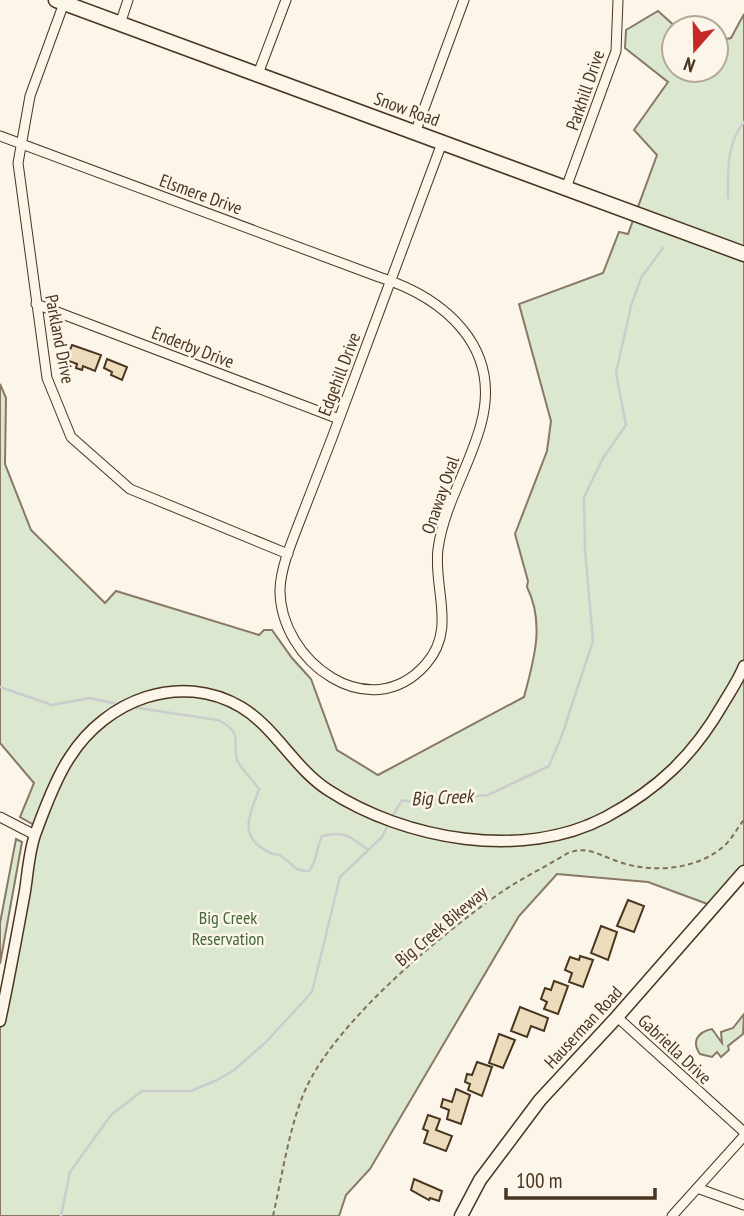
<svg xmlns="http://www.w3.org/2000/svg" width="744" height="1216" font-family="'PT Sans Narrow',sans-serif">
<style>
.green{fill:#dce7d0;stroke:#887966;stroke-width:2}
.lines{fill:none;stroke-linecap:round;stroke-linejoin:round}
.stream{stroke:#c9cecd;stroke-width:2.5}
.building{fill:#ecdcbc;stroke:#4a3520;stroke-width:2}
.minor-casing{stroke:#4a3520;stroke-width:11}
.tertiary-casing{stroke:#4a3520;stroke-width:13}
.secondary-casing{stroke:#4a3520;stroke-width:15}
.primary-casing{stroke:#4a3520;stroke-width:17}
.path{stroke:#7f6f5c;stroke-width:2;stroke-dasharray:5 3.5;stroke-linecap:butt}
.minor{stroke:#fbf6e9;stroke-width:9}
.tertiary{stroke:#fbf6e9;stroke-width:10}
.secondary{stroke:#fbf6e9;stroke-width:12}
.primary{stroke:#fbf6e9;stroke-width:14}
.labels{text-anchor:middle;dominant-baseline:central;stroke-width:5;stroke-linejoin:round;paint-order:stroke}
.street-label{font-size:18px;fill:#4a3520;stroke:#fbf6e9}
.park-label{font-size:18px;fill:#436837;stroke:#fbf6e9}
.water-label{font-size:19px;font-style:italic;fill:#4a3520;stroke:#fbf6e9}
</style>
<rect width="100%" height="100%" fill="#fbf6e9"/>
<path class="green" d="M658,11L677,28H674V70H716V41L731,38L744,14V872L713,906L648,882L557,874L519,916L370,1169L346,1195L339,1216H0V991L4,993L34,825L20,817L34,783L0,743V384L6,398L5,464L31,530L105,603L116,591L259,635L264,630H272L292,658L311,679L337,750L378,775L524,697C534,660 545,623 527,587L528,581L515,534L547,451L551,421L519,304L603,273L619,232L628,234L657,155L634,130L668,82L625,48L626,30Z
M16,839L22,842L0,964V923Z
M744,1014L743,1034L728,1046L729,1050L721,1057L717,1052L712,1057L700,1054C691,1041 698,1032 712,1029L722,1043L721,1032L733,1028Z"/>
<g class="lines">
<path class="stream" d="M728,198C728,172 726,144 744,122
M0,687L52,705L90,698L121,705
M131,707L218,720C246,734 230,742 238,762C243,771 253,780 259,789C250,816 236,837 271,853C274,855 278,854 281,856C294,863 291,871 309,871C317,861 316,849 322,836C344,830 351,837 368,850
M392,817L402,800L411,802L488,795L549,766L562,735L593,641L585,549L584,497L603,458L626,425L616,373L631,306L641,278L663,248
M61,1216L70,1172L111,1115L142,1091H191L217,1080L233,1071L266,1042L312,992L340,877L382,837L389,823"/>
</g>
<path class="building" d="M72,345L101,355L95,371L83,366L82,370L76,368L77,364L66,360Z
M107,359L127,367L122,380L111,375L112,372L104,368Z
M628,900L644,906L634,932L617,926Z
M601,926L617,932L608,960L591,953Z
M580,956L593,960L583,987L569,982L572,973L565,970L570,957L579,960Z
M554,981L568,986L558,1014L544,1009L547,1002L541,999L545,988L551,990Z
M520,1007L548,1018L544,1031L531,1026L527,1037L511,1031Z
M499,1034L515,1040L503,1068L489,1063Z
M477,1062L492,1067L482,1096L468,1090L470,1084L465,1082L467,1074L472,1075Z
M456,1089L470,1095L461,1124L447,1119L449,1110L441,1107L443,1099L452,1102Z
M428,1115L440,1119L436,1130L452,1136L446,1151L424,1143L428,1131L423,1129Z
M414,1179L442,1191L439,1201L430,1198L429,1200L411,1190Z"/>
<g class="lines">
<g class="minor-casing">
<path id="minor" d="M64,3L30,96L18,163L47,378L71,437L130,489L288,554
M120,24L128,0
M258,74L286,0
M415,133L464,0
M0,136L379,277C445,298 502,347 481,424C470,466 444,505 438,549C433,589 457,629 426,664C370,728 279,661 280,589C281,567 291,544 299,523C310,495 321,466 332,438C369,340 405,241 442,143
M566,188L616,51L618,0
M36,304L339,419
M0,817L35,835
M617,1017L744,1132
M697,1188L744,1205
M672,1216L744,1136"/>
</g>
<g class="tertiary-casing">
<path id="tertiary" d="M0,1021C9,978 17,935 25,891C28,872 29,850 36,832C44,810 57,776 70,757C106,700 180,671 241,707C276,728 294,768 328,790C405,840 523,861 606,817C658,789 693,756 723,704C730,692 739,679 744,666"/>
</g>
<g class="secondary-casing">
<path id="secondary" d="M461,1216L480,1180L540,1100L617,1017L744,872"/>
</g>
<g class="primary-casing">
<path id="primary" d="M56,0L744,254"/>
</g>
<path class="path" d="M273,1216C282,1176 290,1122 307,1086C340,1018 441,934 503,891C524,877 547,866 568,853C586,846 597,854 614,860C648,874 696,871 724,846C732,839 737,828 744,820"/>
<use href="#minor" class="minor"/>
<use href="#tertiary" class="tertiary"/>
<use href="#secondary" class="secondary"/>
<use href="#primary" class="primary"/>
</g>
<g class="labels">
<g class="street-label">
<text transform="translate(585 90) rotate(-71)">Parkhill Drive</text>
<text transform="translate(407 109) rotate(20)">Snow Road</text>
<text transform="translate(201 194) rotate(20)">Elsmere Drive</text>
<text transform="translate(60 339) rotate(79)">Parkland Drive</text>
<text transform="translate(193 347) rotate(21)">Enderby Drive</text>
<text transform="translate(339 374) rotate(-69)">Edgehill Drive</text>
<text transform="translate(440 495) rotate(-71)">Onaway Oval</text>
<text transform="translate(441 926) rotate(-40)">Big Creek Bikeway</text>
<text transform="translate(583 1027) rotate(-47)">Hauserman Road</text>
<text transform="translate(675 1049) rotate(43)">Gabriella Drive</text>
</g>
<g class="park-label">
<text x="228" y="917">Big Creek<tspan x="228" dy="21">Reservation</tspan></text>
</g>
<g class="water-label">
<text transform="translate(442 797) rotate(-3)">Big Creek</text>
</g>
</g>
<g transform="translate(695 49) rotate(200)"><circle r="33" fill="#fbf6e9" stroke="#b4a999" stroke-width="2"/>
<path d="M0-5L12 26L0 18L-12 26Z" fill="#c62828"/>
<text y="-10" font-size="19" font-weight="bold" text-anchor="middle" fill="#4a3520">N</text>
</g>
<path d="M506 1188v10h149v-10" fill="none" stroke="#4a3520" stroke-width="3.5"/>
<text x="516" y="1188" font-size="21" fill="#4a3520" stroke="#fbf6e9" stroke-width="5" paint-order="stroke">100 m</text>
</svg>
